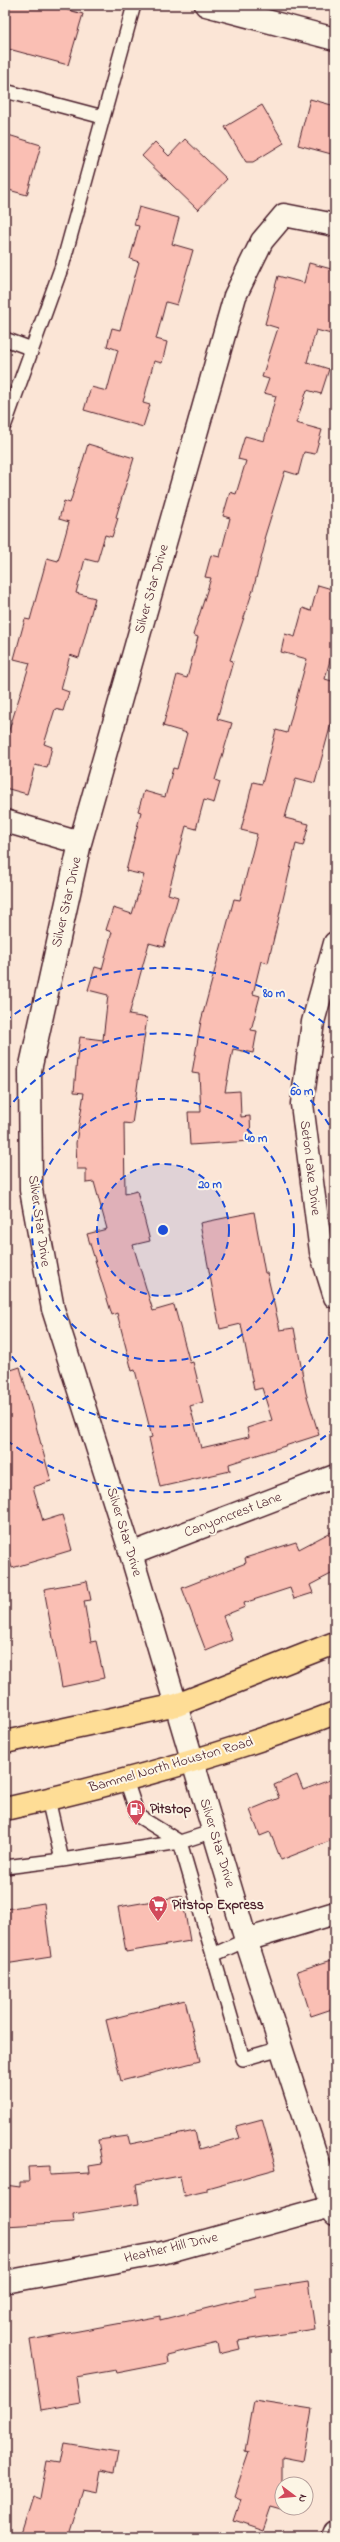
<svg xmlns="http://www.w3.org/2000/svg" width="340" height="2542" font-family="'Indie Flower',sans-serif">
<style>
.building{fill:#fabfb4;stroke:#4a1f2b}
.lines{fill:none;stroke-linecap:round;stroke-linejoin:round}
.lane-casing{stroke:#4a1f2b;stroke-width:16}
.street-casing{stroke:#4a1f2b;stroke-width:25}
.secondary-casing{stroke:#4a1f2b;stroke-width:25}
.primary-casing{stroke:#4a1f2b;stroke-width:25}
.lane{stroke:#fcf5e5;stroke-width:13}
.street{stroke:#fcf5e5;stroke-width:22}
.secondary{stroke:#fcf5e5;stroke-width:22}
.primary{stroke:#fedd96;stroke-width:22}
.ring{fill:none;stroke:#1d4ed8;stroke-width:2;stroke-dasharray:7 5}
.labels{text-anchor:middle;dominant-baseline:central;stroke-width:4;stroke-linejoin:round;paint-order:stroke}
.street-label{font-size:14px;fill:#4a1f2b;stroke:#fcf5e5}
.poi-label{font-size:14px;font-weight:bold;fill:#4a1f2b;stroke:#fcf5e5;text-anchor:start}
.centre{fill:#1d4ed8;stroke:#fcf5e5;stroke-width:2}
.ring-label{font-size:12px;text-anchor:middle;font-weight:bold;fill:#1d4ed8;stroke:#fcf5e5;stroke-width:4;stroke-linejoin:round;paint-order:stroke}
</style>
<rect width="100%" height="100%" fill="#fbe5d6"/>
<filter id="ink" filterUnits="userSpaceOnUse"><feTurbulence type="fractalNoise" baseFrequency=".025" numOctaves="2"/><feDisplacementMap in="SourceGraphic" scale="8" xChannelSelector="R" yChannelSelector="G"/><feConvolveMatrix kernelMatrix="1 2 1 2 8 2 1 2 1" color-interpolation-filters="sRGB"/></filter>
<g filter="url(#ink)">
<path class="building" d="M5,5H50L83,14L68,65L5,48Z
M310,99L335,106V155L298,145Z
M262,105L284,143L253,162H246L225,127Z
M5,134L41,145L27,195L5,189Z
M185,139L227,179L198,210L142,156L155,142L169,156Z
M139,207L179,218L172,244L193,250L177,305L166,302L156,339L167,342L162,363L154,361L143,403L150,405L143,427L84,410L91,387L107,391L118,350L107,346L112,328L120,330L139,262L130,259L139,226L134,225Z
M309,263L335,270V335L316,330L307,362L329,369L321,394L307,390L296,423L322,430L315,454L304,452L298,475L285,471L264,539L266,540L253,590L230,660L233,661L217,719L232,723L215,780L220,782L214,803L204,800L196,829L186,826L168,894L178,897L164,947L149,943L129,1015L147,1018L132,1124L124,1123L125,1194L137,1191L150,1241L133,1245L153,1311L174,1305L190,1363L193,1362L203,1402L190,1406L201,1448L249,1437L247,1428L272,1420L262,1388L254,1390L241,1324L220,1329L200,1223L254,1212L265,1273H267L280,1330L294,1328L306,1393L319,1435L229,1464L230,1471L160,1487L149,1438L152,1437L135,1370L132,1371L117,1313L112,1315L87,1234L107,1229L94,1182L86,1183V1169H77L76,1143L84,1093L74,1092L77,1058L80,1037L103,1040L108,995L88,990L95,967L102,969L112,932L106,930L113,908L132,914L144,875L126,871L141,812L138,811L144,791L165,797L173,768L177,769L187,733L163,726L177,675L187,678L198,637L193,635L211,578L205,577L211,555L220,557L230,518L223,516L230,492L236,494L246,461L238,459L245,436L264,441L276,396L264,393L269,379L262,377L278,328L265,324L278,276L304,283Z
M88,444L134,458L116,517L118,518L112,537L105,535L97,562L85,559L76,593L95,598L79,658L70,655L61,689L69,692L63,711L55,709L44,744L52,747L47,768L35,765L27,794L5,788V743L30,663L14,659L25,619L30,620L47,558L58,561L69,522L59,519L64,501L70,503Z
M318,585L335,590V641L325,679L335,682V709L315,783L296,778L285,818L309,824L303,846L296,844L268,963L261,961L253,994L260,996L251,1030L257,1031L253,1053L233,1049L225,1092L240,1091L241,1117L250,1116L251,1141L190,1145L188,1112H201L199,1074L192,1073L201,1021L234,899L240,900L257,834L241,830L253,782L262,784L276,730L287,733L307,659L281,652L285,634L295,637L303,608L311,611Z
M20,1367L51,1481L33,1487L43,1521L62,1515L72,1550L12,1568L9,1557L5,1559V1372Z
M335,1530V1572L310,1585L313,1593L294,1599L290,1588L244,1603L245,1607L223,1616L232,1640L206,1651L182,1588L246,1563L245,1558L296,1542L299,1549Z
M87,1581L91,1600L84,1601L91,1642L96,1641L104,1678L62,1687L44,1589Z
M297,1775L303,1790L335,1778V1839L281,1860L270,1832L260,1836L250,1810L279,1798L274,1785Z
M182,1896L190,1941L126,1952L118,1907Z
M44,1903L51,1957L5,1964V1909Z
M335,1959V2008L311,2016L297,1971Z
M185,2000L200,2061L121,2081L106,2020Z
M262,2119L276,2169L207,2188V2191L184,2196L180,2176L136,2184L139,2204L73,2214L74,2222L5,2226V2185L20,2187V2182H29L28,2167L50,2166V2175L90,2173L89,2166L102,2164L98,2140L128,2136L130,2144L195,2131L199,2150L240,2138L236,2126Z
M308,2282L315,2329L238,2341L240,2349L219,2354L217,2343L167,2355L168,2363L117,2373L116,2370L76,2377L80,2403L41,2410L30,2340L160,2316V2320L256,2296L255,2290Z
M254,2400L312,2409L303,2461L282,2457V2510L271,2507L263,2530L234,2520L241,2499L234,2496L249,2452L245,2451Z
M64,2443L118,2452L114,2473L101,2470L97,2492L82,2489L67,2537H19L32,2496L40,2499L47,2461L60,2463Z"/>
<g class="lines">
<g class="lane-casing">
<path id="lane" d="M5,91L103,117
M5,339L32,349
M5,424L63,263L134,5
M126,1780L138,1816L180,1842L213,1955
M48,1799L62,1860L180,1842L214,1831
M5,1867L62,1860
M246,1940L213,1955L243,2059L281,2048"/>
</g>
<g class="street-casing">
<path id="street" d="M335,225L284,215L262,241L235,296L80,843L30,1070L31,1190L53,1309L131,1554L246,1940L335,2214
M5,821L80,843
M335,943L313,1022L302,1104L321,1252L335,1297
M131,1554L335,1476
M246,1940L335,1913
M5,2282L162,2253L335,2205
M333,2537L335,2532"/>
</g>
<g class="secondary-casing">
<path id="secondary" d="M206,5L335,39"/>
</g>
<g class="primary-casing">
<path id="primary" d="M5,1742L177,1705L335,1643
M5,1809C117,1784 228,1754 335,1713"/>
</g>
<use href="#lane" class="lane"/>
<use href="#street" class="street"/>
<use href="#secondary" class="secondary"/>
<use href="#primary" class="primary"/>
</g>
</g>
<circle cx="163" cy="1230" r="66" fill="#1d4ed8" fill-opacity=".12"/>
<g class="ring">
<circle cx="163" cy="1230" r="66"/>
<circle cx="163" cy="1230" r="131"/>
<path d="M334 1327A197 197 0 0 1 6 1349M6 1111A197 197 0 0 1 334 1133"/>
<path d="M335 1428A262 262 0 0 1 5 1439M5 1021A262 262 0 0 1 335 1032"/>
</g>
<defs>
<g id="fuel-pin" transform="scale(1)"><path d="M0 17L-7.5 6A9.5 9.5 0 1 1 7.5 6Z" fill="#d1495b" stroke="#fcf5e5"/><path d="M-5.5-6h7V0h2V4h1.3V-2.5L3-4.5l.8-.8L6-3V5H2.5V1h-1V6h-7ZM-4.2-4.7v3.2H.2V-4.7Z" fill="#fff"/></g>
<g id="supermarket-pin" transform="scale(1)"><path d="M0 17L-7.5 6A9.5 9.5 0 1 1 7.5 6Z" fill="#d1495b" stroke="#fcf5e5"/><path d="M-6-5.5h2.5l.6 2H6L4.5 2H-2.5L-4.4-4H-6ZM-1.5 3.2a1.3 1.3 0 1 0 .1 0ZM3 3.2a1.3 1.3 0 1 0 .1 0Z" fill="#fff"/></g>
</defs>
<g fill-rule="evenodd">
<use href="#fuel-pin" x="136" y="1809"/>
<use href="#supermarket-pin" x="158" y="1905"/>
</g>
<g class="labels">
<g class="street-label">
<text transform="translate(152 589) rotate(-74)">Silver Star Drive</text>
<text transform="translate(67 902) rotate(-77)">Silver Star Drive</text>
<text transform="translate(310 1168) rotate(83)">Seton Lake Drive</text>
<text transform="translate(39 1221) rotate(82)">Silver Star Drive</text>
<text transform="translate(233 1515) rotate(-21)">Canyoncrest Lane</text>
<text transform="translate(124 1532) rotate(73)">Silver Star Drive</text>
<text transform="translate(171 1765) rotate(-16)">Bammel North Houston Road</text>
<text transform="translate(217 1843) rotate(73)">Silver Star Drive</text>
<text transform="translate(171 2248) rotate(-13)">Heather Hill Drive</text>
</g>
<g class="poi-label">
<text x="150" y="1809">Pitstop</text>
<text x="172" y="1905">Pitstop Express</text>
</g>
</g>
<circle cx="163" cy="1230" r="6" class="centre"/>
<g class="ring-label">
<text x="274" y="997">80 m</text>
<text x="302" y="1095">60 m</text>
<text x="256" y="1142">40 m</text>
<text x="210" y="1188">20 m</text>
</g>
<rect width="340" height="2542" fill="none" stroke="#fcf5e5" stroke-width="20"/>
<rect x="10" y="10" width="320" height="2522" fill="none" stroke="#4a1f2b" stroke-width="1.5" filter="url(#ink)"/>
<g transform="translate(294 2496) rotate(106)"><circle r="19" fill="#fcf5e5" stroke="#b59f9b"/>
<path d="M0-3L7 15L0 10L-7 15Z" fill="#d1495b"/>
<text y="-6" font-size="11" font-weight="bold" text-anchor="middle" fill="#4a1f2b">N</text>
</g>
</svg>
